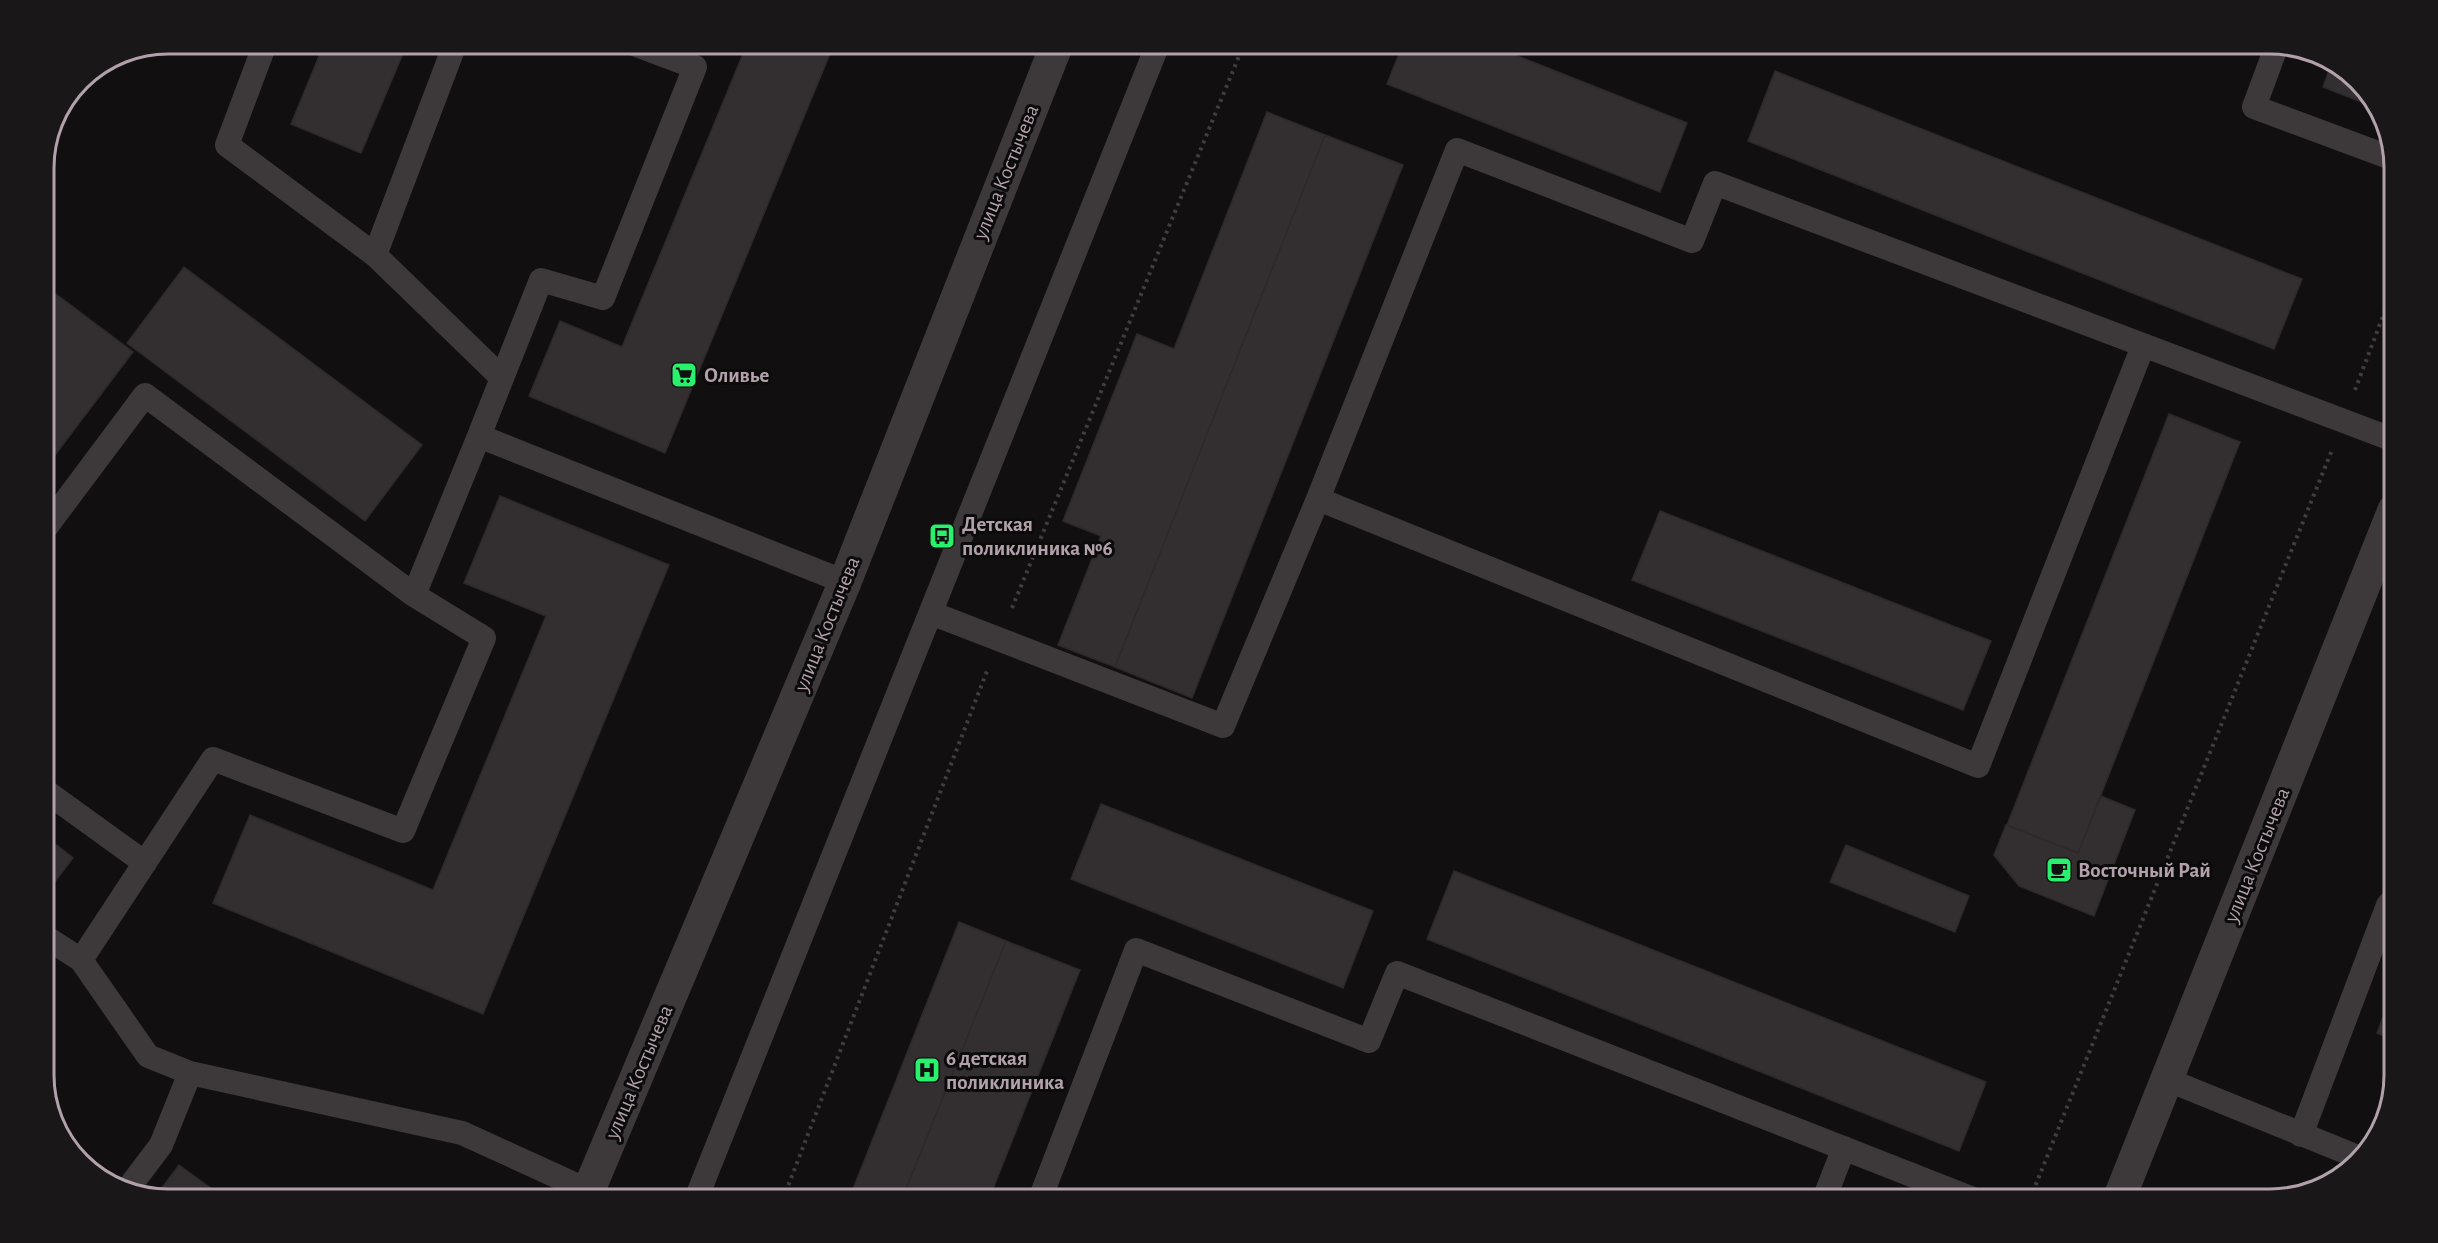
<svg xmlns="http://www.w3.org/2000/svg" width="2438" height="1243" font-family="'Alegreya Sans',sans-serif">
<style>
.building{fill:#332f31;stroke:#2d292a;stroke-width:1.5}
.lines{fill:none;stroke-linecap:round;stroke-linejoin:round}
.path{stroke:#423b3f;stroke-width:4;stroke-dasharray:3 4.5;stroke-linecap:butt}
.lane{stroke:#3d383a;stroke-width:24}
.street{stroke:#3d383a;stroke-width:33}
.labels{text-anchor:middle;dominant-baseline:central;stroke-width:6;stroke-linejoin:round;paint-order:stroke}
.street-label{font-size:21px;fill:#b2a1ab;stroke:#0c0b0b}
.poi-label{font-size:21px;font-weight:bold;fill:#b2a1ab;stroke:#0c0b0b;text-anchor:start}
.rim{fill:none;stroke:#b2a1ab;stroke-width:3}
</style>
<rect width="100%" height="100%" fill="#110f10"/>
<path class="building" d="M324,44H407L361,153L291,124Z
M731,44H834L665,453L529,396L560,321L622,347L745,49Z
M1403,44H1487L1687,123L1660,192L1387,84Z
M2332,62L2374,99L2377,108L2323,87Z
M1775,71L2302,279L2274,349L1748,141Z
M1267,112L1325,135L1115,667L1058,645L1101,536L1063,521L1137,334L1174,349Z
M1325,135L1403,165L1192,698L1115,667Z
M184,267L422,445L365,521L127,343Z
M56,294L133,352L49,463L44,459V310Z
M2169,414L2240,442L2078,853L2007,825Z
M500,496L669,565L483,1014L213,903L250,815L433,890L546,616L464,583Z
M1660,511L1991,641L1963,710L1632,580Z
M2101,796L2135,810L2094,916L2019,886L1994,855L2006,825L2078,853Z
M1101,804L1373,911L1343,988L1071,879Z
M44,835L73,858L44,896Z
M1846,845L1969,896L1955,932L1830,882Z
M1454,871L1986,1082L1959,1151L1427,939Z
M959,922L1006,941L902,1199H849Z
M1006,941L1080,970L989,1199H902Z
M2394,987V1040L2377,1033Z
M179,1165L226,1199L168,1200L155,1197Z"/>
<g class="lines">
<path class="path" d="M2355,390L2394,287
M1012,608L1244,44
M783,1199L987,671
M2030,1199L2332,450"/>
<path class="lane" d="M265,44L227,145L375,255L455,44
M2277,45L2254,107L2394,159
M375,255L502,378
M479,436L541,280L603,298L695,67L634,44
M1318,499L1978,766L2143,346
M44,530L145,395L414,595
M931,613L1223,726L1318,499L1457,150L1692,241L1715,183L2394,440
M44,790L145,863
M44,936L81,960
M2168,1080L2358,1157
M2301,1135L2388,905L2394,898
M127,1190L161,1145L190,1073
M589,1191L462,1133L190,1073L148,1056L81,960L213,759L403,831L484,638L414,595L479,436L845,582
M696,1199L1158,44
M1040,1199L1136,950L1369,1041L1397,973L1973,1199
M1824,1199L1844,1148"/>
<path class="street" d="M585,1199L845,582L1057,44
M2119,1199L2394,510"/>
</g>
<defs>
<g id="supermarket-square" transform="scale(1.35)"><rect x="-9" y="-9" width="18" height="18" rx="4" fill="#29f06d" stroke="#0c0b0b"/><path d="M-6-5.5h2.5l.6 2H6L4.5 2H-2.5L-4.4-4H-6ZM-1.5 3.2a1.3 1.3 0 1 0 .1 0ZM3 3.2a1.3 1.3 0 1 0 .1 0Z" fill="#111"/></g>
<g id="bus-square" transform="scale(1.35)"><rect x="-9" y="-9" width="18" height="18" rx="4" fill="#29f06d" stroke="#0c0b0b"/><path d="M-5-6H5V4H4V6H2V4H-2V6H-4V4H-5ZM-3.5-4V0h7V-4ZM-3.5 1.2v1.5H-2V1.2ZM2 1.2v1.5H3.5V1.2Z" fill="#111"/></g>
<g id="cafe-square" transform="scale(1.35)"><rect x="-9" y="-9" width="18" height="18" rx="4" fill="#29f06d" stroke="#0c0b0b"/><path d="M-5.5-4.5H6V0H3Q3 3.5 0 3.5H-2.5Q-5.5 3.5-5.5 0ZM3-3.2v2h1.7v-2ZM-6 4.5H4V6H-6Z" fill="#111"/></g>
<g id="hospital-square" transform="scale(1.35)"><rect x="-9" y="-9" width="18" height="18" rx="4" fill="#29f06d" stroke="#0c0b0b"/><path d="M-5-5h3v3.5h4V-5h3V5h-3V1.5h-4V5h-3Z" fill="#111"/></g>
</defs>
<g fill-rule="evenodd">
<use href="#supermarket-square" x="684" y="375"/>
<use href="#bus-square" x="942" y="536"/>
<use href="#cafe-square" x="2059" y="870"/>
<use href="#hospital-square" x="927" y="1070"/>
</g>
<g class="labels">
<g class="street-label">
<text transform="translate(1006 172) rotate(-68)">улица Костычева</text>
<text transform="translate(827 624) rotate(-68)">улица Костычева</text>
<text transform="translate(2257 855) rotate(-68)">улица Костычева</text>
<text transform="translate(639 1072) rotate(-67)">улица Костычева</text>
</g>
<g class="poi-label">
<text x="704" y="375">Оливье</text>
<text x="962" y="524">Детская<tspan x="962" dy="24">поликлиника №6</tspan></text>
<text x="2078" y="870">Восточный Рай</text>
<text x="946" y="1058">6 детская<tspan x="946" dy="24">поликлиника</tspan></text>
</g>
</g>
<path d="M0 0H2438V1243H0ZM168 54H2270A114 114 0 0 1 2384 168V1075A114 114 0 0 1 2270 1189H168A114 114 0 0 1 54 1075V168A114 114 0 0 1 168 54Z" fill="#191718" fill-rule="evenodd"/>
<path class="rim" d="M168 54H2270A114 114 0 0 1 2384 168V1075A114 114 0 0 1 2270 1189H168A114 114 0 0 1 54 1075V168A114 114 0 0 1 168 54Z"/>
</svg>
